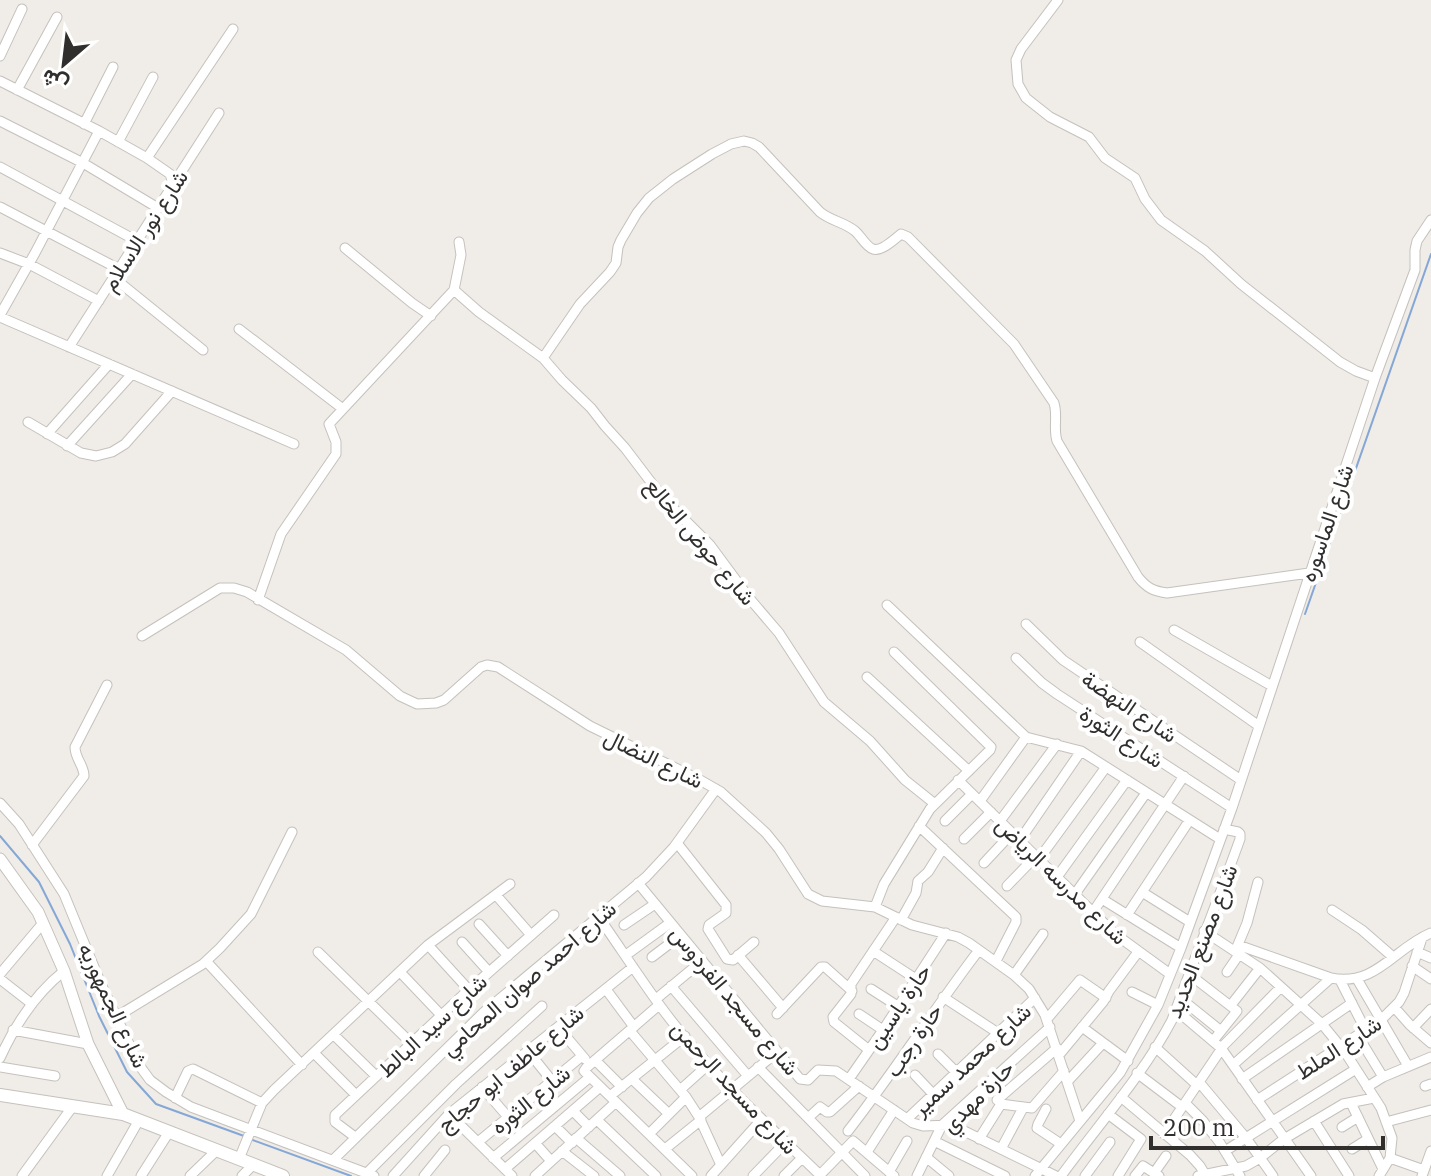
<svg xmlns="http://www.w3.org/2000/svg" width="1431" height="1176" font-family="'IBM Plex Serif',Vazirmatn,serif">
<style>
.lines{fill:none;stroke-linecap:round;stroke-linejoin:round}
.stream{stroke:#84a7d6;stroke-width:2}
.minor-casing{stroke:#c5c1bd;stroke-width:11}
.tertiary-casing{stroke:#c5c1bd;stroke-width:13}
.secondary-casing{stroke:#c5c1bd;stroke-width:14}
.minor{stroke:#fff;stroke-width:9}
.tertiary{stroke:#fff;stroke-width:11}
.secondary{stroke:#fff;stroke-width:12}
.labels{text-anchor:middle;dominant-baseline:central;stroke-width:8;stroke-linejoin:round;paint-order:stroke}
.street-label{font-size:22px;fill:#302f2d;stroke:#fff}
</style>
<rect width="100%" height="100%" fill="#f0ece7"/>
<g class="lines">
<path class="stream" d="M1305,614L1431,254
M0,836L39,882L70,944L99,1016L127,1072L156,1104L244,1136
M250,1139L351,1176"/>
<g class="minor-casing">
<path id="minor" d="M1058,0L1021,49L1016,60L1018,84L1026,98L1050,117L1089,137L1105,158L1135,178L1145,199L1161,220L1205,251L1241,284L1340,362L1356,371L1375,378
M0,56L22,9
M0,81L99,131L147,158L170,174L173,184
M17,90L57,17
M0,121L83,163L158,208
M84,124L113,67
M118,142L153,77
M147,158L233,29
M0,167L137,241
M0,207L119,269
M345,248L412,303L431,316
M0,253L29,264L99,301
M114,278L203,350
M454,290L479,312L543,358L562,380L591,408L605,426L625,448L663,498L710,545L750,599L779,633L824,702L870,741L905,780L935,804
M0,315L35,253L99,131
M0,317L294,444
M239,329L343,409
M69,347L219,113
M543,358L580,304L610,272L616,263L618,247L621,240L637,213L649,198L673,179L712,154L731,144L744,141L752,143L759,147L820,212C831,221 844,222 855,231C861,236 866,247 873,249C881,252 895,239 901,234L908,237L1014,344L1054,403C1058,416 1053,428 1057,441L1138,577C1147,588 1153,591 1167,593L1309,573
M28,422L81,453L96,456L112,452L125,444L172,391
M47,434L109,364
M67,446L132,374
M258,600L281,534L336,454V442L329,424L454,290L461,255L459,242
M887,605L1026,737L1081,751L1220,839
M1026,624L1063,660L1241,780
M1174,630L1272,686
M142,636L220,588H234L247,592L346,650L400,696L417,704L436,703L444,700L481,667L487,665L498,667L590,726L700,780L721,792L766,833L779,849L808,894L822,901L875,907L912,925L958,937L969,943L1014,975L1029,989L1045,1015L1080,1121
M1140,642L1259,726
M1016,658L1042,683L1057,694L1232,808
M867,677L969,771
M958,780L1115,934L1170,974
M980,801L1026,737
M0,803L19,824L64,894L101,984L139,1065L150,1080L166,1092L191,1107L374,1176
M945,821L972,794
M1000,821L1057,744
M919,826L1016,917V922L996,961
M964,839L991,812
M1020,840L1081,751
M677,843L726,905V913L709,925L708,929L727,959L733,960L754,942
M32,845L84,776C84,765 75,759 75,747L107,685
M1039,859L1106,767
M984,863L1012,833
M1057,877L1127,780
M638,883L800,1079L808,1080L818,1070L836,1071L913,1123L923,1126L952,1125L1056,1176
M1007,886L1036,856
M1142,892L1190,922
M1075,894L1146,793
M496,895L531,935
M1102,899L1181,948
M875,907L884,884L930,809L990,750L991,747L894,652
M1332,910L1362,930L1393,957
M1093,912L1184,776
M1127,915L1189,821
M598,916C619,946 639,977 661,1007C707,1070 765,1122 821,1176
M901,920L916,893L918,881L928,872L943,848
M479,924L508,956
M624,925L655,904
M1204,931L1260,968L1322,1024L1345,1052L1381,1108L1392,1138L1390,1158L1379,1176
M462,942L489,972
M428,945L469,990
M1238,945L1331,978C1376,987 1394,948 1431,933
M1237,947L1247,923L1258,882
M873,951L916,979
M318,952L411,1043
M1417,952L1431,958
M626,955L670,923
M738,955L783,1008
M652,957L681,935
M206,961L302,1065
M1412,966L1431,979
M400,972L441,1015
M1227,972L1240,953
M0,974L43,923
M1189,974L1237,1011L1213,1041
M1014,975L1043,934
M0,979L32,1004
M1357,979L1408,1066
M1340,980L1366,1031
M671,986L748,1076
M871,989L899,1007
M608,992L634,1027
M1132,992L1158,1005
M943,997L998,1033
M1180,998L1221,1031
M656,999L702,961
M659,1005L586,1068L584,1071L692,1176
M1231,1005L1260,968
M1394,1007L1410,1025L1431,1043
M1176,1010L1221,1048L1311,1176
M777,1014L821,967H825L852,991
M859,1014L883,1030
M116,1017L203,964L220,948L251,914L292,832
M1047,1019L1080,980L1106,998
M558,1027L585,1059
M1082,1027L1128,1061
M1413,1028L1431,1009
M13,1030L88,1044
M630,1031L686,1097L699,1117L721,1165
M334,1035L376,1076
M1358,1036L1383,1077
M1155,1047L1197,1085
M869,1050L834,1022L833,1017L851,994V984L896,917
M528,1051L552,1081
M314,1053L356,1095
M938,1054L956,1072
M1059,1055L1103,1002L1109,991L1138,952
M0,1058C15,1025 35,994 64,971
M595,1060L622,1087
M1233,1065L1331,978
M0,1067L55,1076
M758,1067L865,1176
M1137,1073L1182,1107
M915,1075L933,1094
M632,1079L669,1114
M849,1079L883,1030L946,933
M1242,1079L1352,1003
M1067,1082L1103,1043
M1199,1082L1246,1138L1273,1176
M1425,1086L1431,1084
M482,1087L508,1117
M1367,1087L1383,1077L1431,1057
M680,1090L709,1064
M610,1096L685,1036
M1121,1097L1190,1155L1200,1166L1206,1176
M175,1098L188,1071L193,1069L262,1103
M997,1100L1057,1048
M1257,1100L1381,1020L1399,1002L1404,993L1422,938
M1185,1103L1203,1121L1220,1143L1240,1176
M1351,1103L1383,1169
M1046,1109L1038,1124L1037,1128L1061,1144
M573,1111L589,1127
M449,1114L512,1176
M1108,1114L1141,1139L1118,1176
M699,1117L777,1052
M808,1118L820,1107L827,1112H830L859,1086
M907,1119L1035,998
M597,1120L656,1176
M1314,1121L1349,1176
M1386,1122L1431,1110
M555,1126L572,1143
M1342,1127L1358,1117
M848,1131C894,1072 934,1009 979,950
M649,1134L686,1097
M1164,1134L1224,1045L1281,987
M355,1137L335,1122V1115L463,995L554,915
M576,1138L620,1176
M979,1139L1001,1104L1032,1108L1064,1071
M934,1141L1005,1176
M478,1142L582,1056
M535,1143L551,1161
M665,1149L701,1120
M1001,1149L1023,1108
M1352,1149L1368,1139
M562,1151L594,1176
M1225,1151L1356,1069
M867,1152L894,1110
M926,1157L949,1176
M493,1158L590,1077
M1390,1158L1424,1170
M239,1159L262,1103L274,1090L428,945L510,884
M333,1160L484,1012L646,877L674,847L716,789
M505,1169L600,1087
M889,1172L907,1141
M367,1173L456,1084L542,1006
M1154,1173L1166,1156
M22,1176L73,1106
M107,1176L139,1120
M141,1176L169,1132
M190,1176L217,1150
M242,1176L253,1165
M393,1176L449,1114L633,967
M424,1176L445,1150
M535,1176L616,1102
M711,1176L762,1119
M753,1176L786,1142
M784,1176L802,1158
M819,1176L853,1141L894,1176
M917,1176L942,1125L1050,1027
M1035,1176L1120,1073L1158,1005L1181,948L1232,808L1375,378L1415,270V250L1417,241L1431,220
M1061,1176C1098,1125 1143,1075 1172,1020C1194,960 1218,900 1240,839V834L1238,832L1224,829
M1085,1176L1110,1142
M1135,1176L1143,1166L1159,1176
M1198,1176L1246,1166L1260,1158L1284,1139L1343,1104L1374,1098
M1422,1176L1431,1151"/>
</g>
<g class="tertiary-casing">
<path id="tertiary" d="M0,859L38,912L64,971L88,1044L123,1114"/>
</g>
<g class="secondary-casing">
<path id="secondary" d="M0,1095L123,1114L283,1176"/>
</g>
<use href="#minor" class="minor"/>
<use href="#tertiary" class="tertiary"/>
<use href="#secondary" class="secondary"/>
</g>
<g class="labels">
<g class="street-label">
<text transform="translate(144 230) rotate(-57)">شارع نور الاسلام</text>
<text transform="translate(1326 523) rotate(-71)">شارع الماسوره</text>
<text transform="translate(701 541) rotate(50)">شارع حوض الخالع</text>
<text transform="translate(1130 706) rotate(34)">شارع النهضة</text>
<text transform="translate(1122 736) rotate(33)">شارع الثورة</text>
<text transform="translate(654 758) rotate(26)">شارع النضال</text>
<text transform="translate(1062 880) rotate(44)">شارع مدرسه الرياض</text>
<text transform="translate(1201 941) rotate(-69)">شارع مصنع الحديد</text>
<text transform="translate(528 978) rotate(-41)">شارع احمد صوان المحامي</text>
<text transform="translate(735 1000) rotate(50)">شارع مسجد الفردوس</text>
<text transform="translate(114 1005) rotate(65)">شارع الجمهوريه</text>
<text transform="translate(898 1006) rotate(-56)">حارة ياسين</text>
<text transform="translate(432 1025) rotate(-43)">شارع سيد البالط</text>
<text transform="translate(913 1040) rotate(-56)">حارة رجب</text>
<text transform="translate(1338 1047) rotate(-33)">شارع الملط</text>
<text transform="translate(971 1059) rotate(-43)">شارع محمد سمير</text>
<text transform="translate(510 1068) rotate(-40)">شارع عاطف ابو حجاج</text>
<text transform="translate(735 1087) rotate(47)">شارع مسجد الرحمن</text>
<text transform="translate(977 1096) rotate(-45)">حارة مهدي</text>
<text transform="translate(530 1099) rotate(-39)">شارع الثوره</text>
</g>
</g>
<g transform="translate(64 64) rotate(208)" stroke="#ffffff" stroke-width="6" paint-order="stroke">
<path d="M0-6L14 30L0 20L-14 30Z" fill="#302f2d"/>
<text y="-12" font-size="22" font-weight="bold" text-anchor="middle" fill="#302f2d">ش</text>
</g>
<path d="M1151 1136v12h232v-12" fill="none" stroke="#302f2d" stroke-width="4"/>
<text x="1163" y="1136" font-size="24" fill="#302f2d" stroke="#ffffff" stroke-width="6" paint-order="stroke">200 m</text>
</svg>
